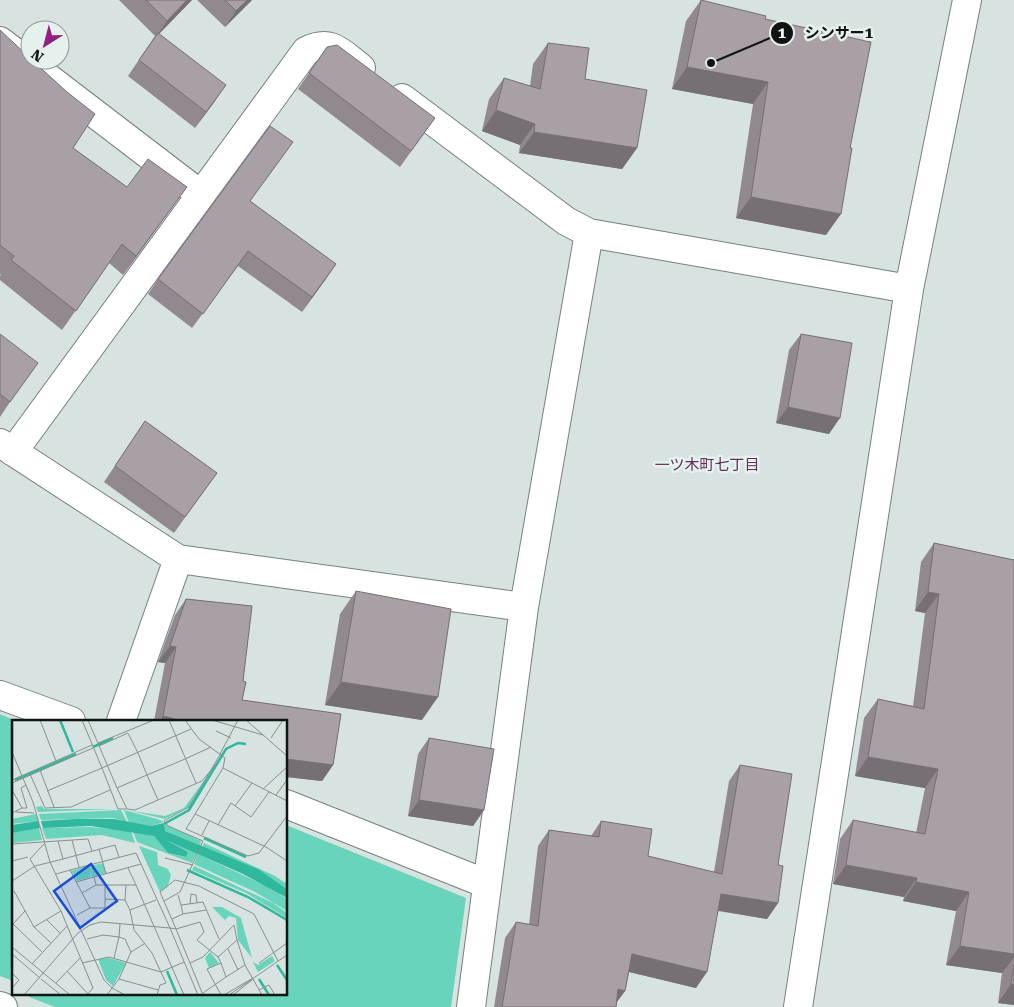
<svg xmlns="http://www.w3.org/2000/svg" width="1014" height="1007" font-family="'Roboto Serif','Noto Sans JP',serif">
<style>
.green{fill:#68d4bb}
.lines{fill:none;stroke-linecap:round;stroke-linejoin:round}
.street-casing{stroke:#76817e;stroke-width:30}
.street{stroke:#fff;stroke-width:28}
.wall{fill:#91898f}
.shaded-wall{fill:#766f74}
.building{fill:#a99fa6;stroke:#766f74}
.labels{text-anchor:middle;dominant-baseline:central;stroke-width:5;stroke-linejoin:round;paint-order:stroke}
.neighbourhood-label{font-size:15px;fill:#642d5b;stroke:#e4f1ed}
.inset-river{fill:none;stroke:#2fb89d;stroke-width:2.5}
.inset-road{fill:none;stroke:#87908e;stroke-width:1}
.view{fill:#1d4ed8;fill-opacity:0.15;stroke:#1d4ed8;stroke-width:2.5}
.inset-edge{fill:none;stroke:#101413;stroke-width:2.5}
.leader{fill:none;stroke:#101413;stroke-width:2}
.callout-dot{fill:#101413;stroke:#e4f1ed;stroke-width:2}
.mark-label{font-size:15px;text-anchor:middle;font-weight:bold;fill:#fff}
.callout-label{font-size:15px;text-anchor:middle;font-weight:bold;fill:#101413;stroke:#e4f1ed;stroke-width:5;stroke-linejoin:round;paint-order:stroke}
</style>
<rect width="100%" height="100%" fill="#d7e3e0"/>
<path class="green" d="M0,714L16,721H14L13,981L0,976Z
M286,825L466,898L451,1007H55L29,997L31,993H286Z"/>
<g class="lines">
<g class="street-casing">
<path id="street" d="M0,41L200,194
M402,98L566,221L589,233L909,289
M0,443L178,559L121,721
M13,452L306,51C332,38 341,53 361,68
M178,559L524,607
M0,695L71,721
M286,804L487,884
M0,1006L3,1007
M471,1007L524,607L589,233
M798,1007L909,289L967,0"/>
</g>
<use href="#street" class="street"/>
</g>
<path class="wall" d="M119,0H192L159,34L215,101L195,128L128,76L155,36Z
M197,0H252L225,27Z
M701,0L765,19L850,148L826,235L736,218L753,104L672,89L686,21Z
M0,30L73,148L127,187L173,206L123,275L109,263L62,330L0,280V276L1,275L0,274Z
M548,43L585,79L637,148L622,169L519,153L520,145L482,131L489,99L504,78L530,86L533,64Z
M327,47L435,118L400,167L298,89Z
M250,201L336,264L302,312L238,266L192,328L148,294L158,279Z
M0,334L10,402L0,417Z
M801,334L829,434L776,423L789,350Z
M145,421L217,473L174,533L104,482Z
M934,543L1014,560V1005L998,1003L1002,973L946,965L956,911L903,901L904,897L833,884L840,839L853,820L916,833L925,788L855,776L864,718L878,699L913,706L925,613L915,611L921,562Z
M356,591L422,720L325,705L340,614Z
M186,599L252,606L243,681L246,682L242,700L341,714L333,765L322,781L286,777V721H154L165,663L158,662L175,615Z
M429,738L484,810L473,826L408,816L418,754Z
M740,765L778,865V903L767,919L718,911L696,988L629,972L625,991L617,1002L616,1007H494L505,938L516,922L529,924L538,846L549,830L591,836L601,821L648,856L714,872L729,781Z"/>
<path class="shaded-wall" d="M187,0H192L156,37L167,21Z
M247,0H252L225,27L236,11Z
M687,67L768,82L753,104L672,89Z
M226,85L215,101L195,128L206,112Z
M496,110L535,124L520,145L482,131Z
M534,132L637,148L622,169L519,153Z
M187,187L173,206L123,275L136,256Z
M751,197L841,214L826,235L736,218Z
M336,264L326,279L302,312L312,297Z
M788,407L840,418L829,434L776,423Z
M928,592L939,594L925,613L915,611Z
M170,646L176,647L165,663L158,662Z
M341,682L438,697L422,720L325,705Z
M163,716L183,721H160Z
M868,757L938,769L925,788L855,776Z
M286,759L333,765L322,781L286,777Z
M419,800L484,810L473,826L408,816Z
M846,865L917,878L904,897L833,884Z
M916,882L969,892L956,911L903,901Z
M721,894L778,903L767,919L710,909Z
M960,946L1014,954V957L1002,973L946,965Z
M632,954L707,972L696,988L621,970Z
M1011,984H1014V1005L998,1003Z
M618,989L625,991L613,1007Z"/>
<path class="building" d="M146,0H187L167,21Z
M225,0H247L236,11Z
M701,0L766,16L765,19L871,42L850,148H852L841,214L751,197L768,82L687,67Z
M0,30L30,58V60H32L67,92L95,114L73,148L127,187L148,159L187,187L136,256L122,244L76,311L11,260L14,256L0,245Z
M158,33L226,85L206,112L139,60Z
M548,43L589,48L585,79L647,90L637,148L534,132L535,124L496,110L504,78L540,89Z
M337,45L435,118L411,151L309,73L327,47Z
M270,126L293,142L250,201L336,264L312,297L248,251L203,314L158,279Z
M0,334L38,363L10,402L0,394Z
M801,334L852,343L840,418L788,407Z
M145,421L217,473L185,517L115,466Z
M934,543L1014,560V954L960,946L969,892L916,882L917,878L846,865L853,820L925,834L938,769L868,757L878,699L924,709L939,594L928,592Z
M356,591L451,609L438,697L341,682Z
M186,599L252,606L243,681L246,682L242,700L341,714L333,765L286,759V721H183L163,716L176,647L170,646Z
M429,738L494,749L484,810L419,800Z
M740,765L792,774L778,865L783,866L778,903L721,894L707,972L632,954L625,991L618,989L616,1007H502L516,922L538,926L549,830L599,837L601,821L652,829L648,856L722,874Z
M1014,965V984H1011Z"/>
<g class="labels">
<g class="neighbourhood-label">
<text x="707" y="465">一ツ木町七丁目</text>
</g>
</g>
<g transform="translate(12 720)">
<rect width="275" height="275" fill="#d7e3e0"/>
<path d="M205,43L177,87L153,99L119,91L153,96L172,88ZM30,86L32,89H103L26,92L24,87ZM109,90L115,102L101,98L29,100L27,94ZM112,90L145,99L152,102L139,106L117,103ZM24,94L26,101L0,104V99ZM153,104L189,121L188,126L151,110ZM79,107L119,111L123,123L90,115L34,119L30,108ZM27,108L30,120L0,123V113ZM121,111L142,116L156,133L173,137L176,132L154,120L185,133L180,143L125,122ZM192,123L263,156L275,164V169L245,149L190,127ZM127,126L145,132L146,145L156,149L159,155L156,166L148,172ZM186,134L256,167L275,179V191L243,172L182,144ZM91,143L94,153L80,157L78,152L79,157L65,161L59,151L78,145L80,152L79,146ZM182,146L261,183L275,193V198L234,173L180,150ZM200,187H210L229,198L240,238L226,220L224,198L217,196L213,200ZM198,232L207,243L197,248L193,238ZM260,236L263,241L246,252L241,242L246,245ZM97,238L114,243L101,266L94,260L86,239Z" fill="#68d4bb"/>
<path d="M64,99H102L139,106L152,103L153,111L246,149L275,169V178L231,154L154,120L176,132L174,137L156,133L142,116L79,106L31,108L29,101ZM26,101L28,108L0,113V105Z" fill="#2fb89d"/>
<path class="inset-river" d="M48,0L61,32M81,27L101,18M3,60L64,34M152,104L177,90L214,29L226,23L234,24M192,118L234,137M175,150L236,177L275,200M265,245L275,260M155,251L165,275M247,259L257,275"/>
<path class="inset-road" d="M28,0L44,41M70,0L90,48L179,9M76,0L105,68M157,0L184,63M173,0L187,19L213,38L211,48L174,109L236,136L247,133L275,96M200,0L251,15M234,0L275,36M204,11L219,18M259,18L271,0M86,23L142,0M87,26L116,13L126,33L135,55L146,80L123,90L115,89L105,68L135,55L173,39L199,27M0,32L21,82L38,142L92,260L100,268L95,275M208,34L226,0M211,48L275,81M28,50L42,87M18,54L33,88L59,87L98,70M0,60L80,25M0,63L81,28M251,69L275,47M0,70L10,88L0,93M35,71L90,48L106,89H114M264,75L275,60M146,80L190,61L204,44M223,86L240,63M10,88H15L9,68L14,65M4,92L22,93M183,94L254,127L275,141M206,105L219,83L239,97L257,72M190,115L197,101M60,120L67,147M46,121L51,139L103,125L107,137M0,124L76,119L80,131M32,124L18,139L49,191L81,268L75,275M87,129L94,154M153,138L181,145M0,141L16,137M129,144L158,208L164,209L191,275M116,148L124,165M58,150L124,133L129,144L82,157M44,154L58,150L78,188M0,161L23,146L51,139M64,162L82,157L84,165H124L172,275M114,165L113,180L118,190L144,180M2,171L22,207L39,223M70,173L84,165M166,175L169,185L191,182L207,219M93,179L113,180M152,181L168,172L191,121L156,106L152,101L177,87L209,33M178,184L179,174L184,175L185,183M118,190L122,210L140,233L154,263L148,265L145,275M171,194L194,190M65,195L78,188H93V165M160,199L171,194L169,185M35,200L48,213M0,203L30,232M0,205L13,191M22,207L49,191M75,219L91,215L107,217L108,204M225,220L233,245L250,275M132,224L119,232L107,259L146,270M0,227L58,275M216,229L226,250M0,234L28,258M206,237L185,220L192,212L188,202L164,209L148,172L163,160L187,166L242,194L266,241M102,238L107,217L113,219L119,232M70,243L97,237L149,252L172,242M178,243L191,237L222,205L225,220L206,237L209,243L195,249L209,275M247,243L275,223M20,244L55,206M55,251L76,274M0,253L7,260L0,268M214,257L233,245M29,259L49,275M107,259L100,268L113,275M44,263L68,238M247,270L257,265L263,275M191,273L214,257L209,243M12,275L66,213L78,205L89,202L158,208L186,275M212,275L241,258M217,275L275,235M221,275L240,260"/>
<path class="view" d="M79,144L105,181L68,208L42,171Z"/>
<rect width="275" height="275" class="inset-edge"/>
</g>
<path class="leader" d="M711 63L782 33"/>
<g class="callout-dot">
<circle cx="711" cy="63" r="5"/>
<circle cx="782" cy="33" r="12"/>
</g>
<g class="mark-label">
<text x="782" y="38">1</text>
</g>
<g class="callout-label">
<text x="839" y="38">シンサー1</text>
</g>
<g transform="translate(45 45) rotate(216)"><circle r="24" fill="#e4f1ed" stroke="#8f9996"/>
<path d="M0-4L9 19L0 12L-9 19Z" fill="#902082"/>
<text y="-8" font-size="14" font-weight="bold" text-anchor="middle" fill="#101413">N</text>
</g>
</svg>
